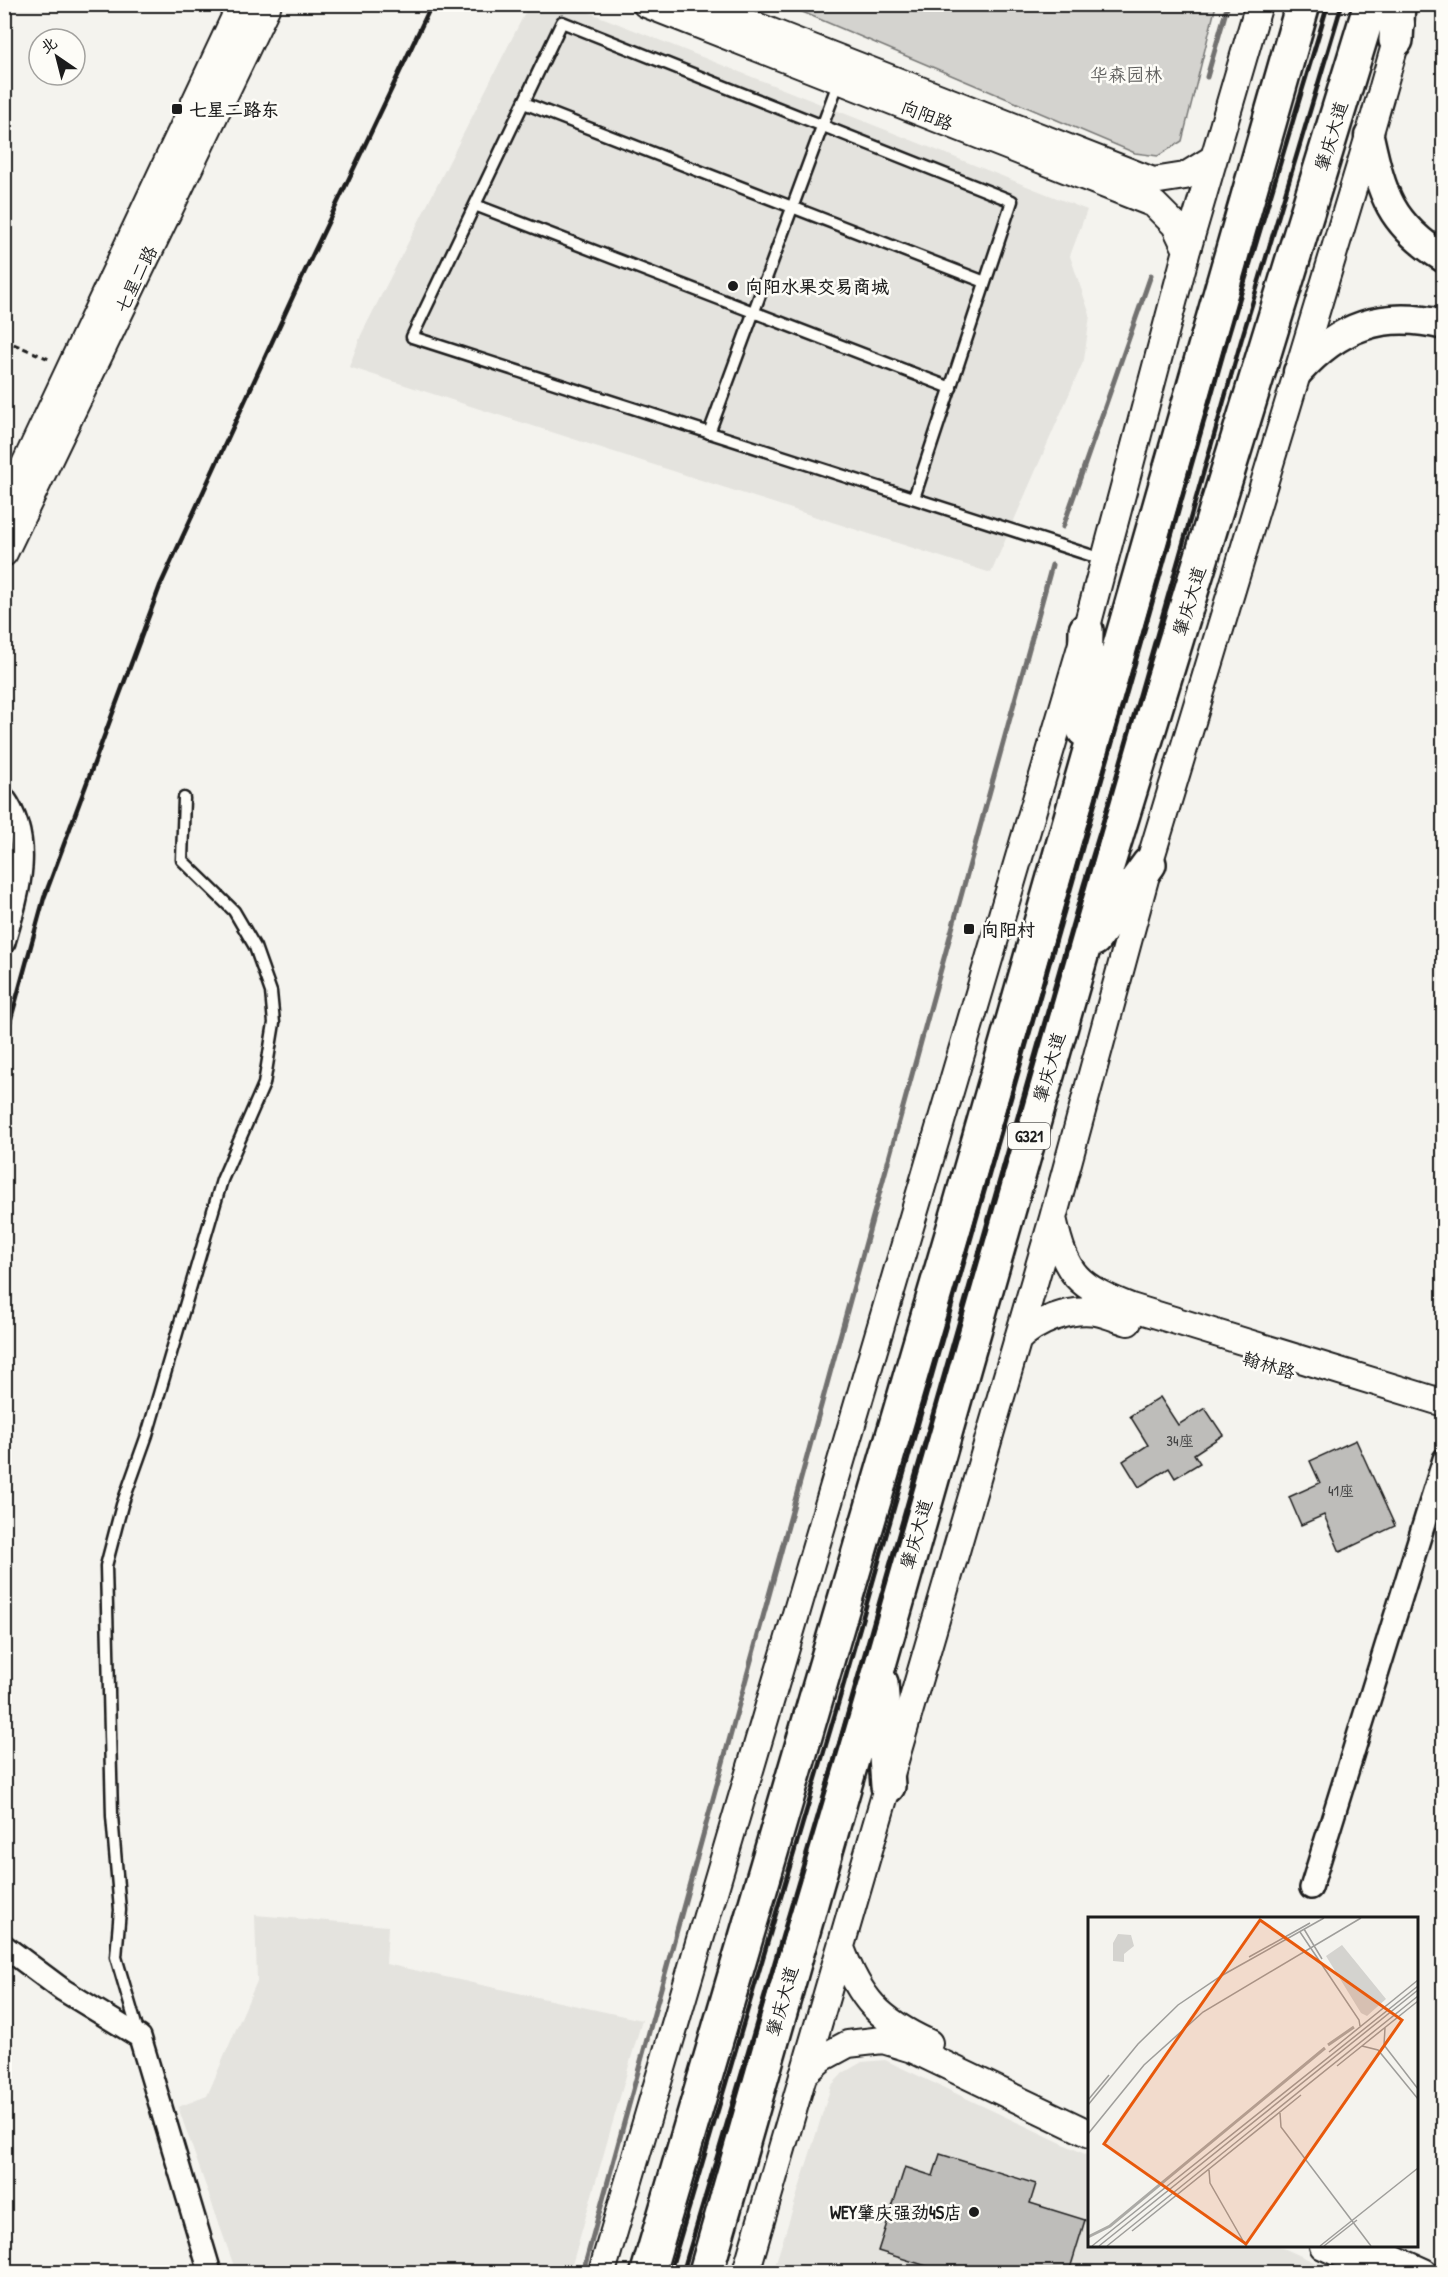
<svg xmlns="http://www.w3.org/2000/svg" width="1448" height="2277" font-family="'Patrick Hand','LXGW WenKai TC',sans-serif">
<style>
.built{fill:#e4e3de}
.green{fill:#d4d3cf;stroke:#787876;stroke-width:1.5}
.lines{fill:none;stroke-linecap:round;stroke-linejoin:round}
.stream{stroke:#72716f;stroke-width:5}
.building{fill:#bebdba;stroke:#1c1c1c;stroke-width:1.5}
.service-casing{stroke:#1c1c1c;stroke-width:15}
.minor-casing{stroke:#1c1c1c;stroke-width:26}
.tertiary-casing{stroke:#1c1c1c;stroke-width:30}
.secondary-casing{stroke:#1c1c1c;stroke-width:33}
.trunk-casing{stroke:#1c1c1c;stroke-width:38}
.path{stroke:#1c1c1c;stroke-width:3;stroke-dasharray:6 4.5;stroke-linecap:butt}
.service{stroke:#fdfcf7;stroke-width:10}
.minor{stroke:#fdfcf7;stroke-width:21}
.tertiary{stroke:#fdfcf7;stroke-width:26}
.secondary{stroke:#fdfcf7;stroke-width:28}
.trunk{stroke:#fdfcf7;stroke-width:33}
.rail{stroke:#1c1c1c;stroke-width:4.5}
.poi-dot{fill:#1c1c1c;stroke:#fdfcf7;stroke-width:2}
.labels{text-anchor:middle;dominant-baseline:central;stroke-width:5;stroke-linejoin:round;paint-order:stroke}
.number-label{font-size:15px;fill:#444}
.shield{fill:#fdfcf7;stroke:#605f5e;stroke-width:1.5}
.shield-label{font-size:16px;font-weight:bold;fill:#1c1c1c}
.park-label{font-size:18px;fill:#5c5c5b;stroke:#fdfcf7}
.poi-label{font-size:18px;font-weight:bold;fill:#1c1c1c;stroke:#fdfcf7;text-anchor:start}
.street-label{font-size:18px;fill:#1c1c1c;stroke:#fdfcf7}
.inset-river{fill:none;stroke:#abaaa6;stroke-width:3}
.inset-road{fill:none;stroke:#9e9d9a;stroke-width:1.5}
.view{fill:#e8590c;fill-opacity:0.15;stroke:#e8590c;stroke-width:3}
.inset-edge{fill:none;stroke:#1c1c1c;stroke-width:3}
</style>
<rect width="100%" height="100%" fill="#f4f3ee"/>
<filter id="ink" filterUnits="userSpaceOnUse"><feTurbulence type="fractalNoise" baseFrequency=".0167" numOctaves="2"/><feDisplacementMap in="SourceGraphic" scale="12" xChannelSelector="R" yChannelSelector="G"/><feConvolveMatrix kernelMatrix="1 2 1 2 8 2 1 2 1" color-interpolation-filters="sRGB"/></filter>
<g filter="url(#ink)">
<path class="built" d="M529,5H571L1087,210L1070,256L1090,315L1084,360L991,573L349,367L361,335Z
M255,1915L388,1926L386,1964L642,2020L570,2272H236L178,2107L207,2096L257,1981Z
M885,2060L1089,2156L1090,2246H1279L1336,2272H773L831,2086L843,2073L862,2062Z"/>
<path class="green" d="M786,5H1216L1182,141L1158,156L1135,153Z"/>
<g class="lines">
<path class="stream" d="M1207,77L1228,4
M1063,527L1151,275
M583,2272L1052,565"/>
</g>
<path class="building" d="M1160,1397L1178,1425L1205,1408L1223,1435L1194,1454L1200,1463L1175,1478L1169,1468L1139,1487L1123,1461L1148,1445L1130,1416Z
M1356,1440L1395,1526L1340,1552L1324,1515L1301,1525L1289,1497L1320,1483L1310,1461Z
M940,2154L1036,2184L1030,2203L1085,2220L1069,2272H946L878,2251L905,2167L933,2176Z"/>
<g class="lines">
<g class="service-casing">
<path id="service" d="M524,103L985,282
M475,205L951,388
M709,433L840,78
M914,498L1012,201L562,22L412,337L1105,560
M139,2035L116,1957L120,1910L112,1816L106,1566L122,1505L147,1435L222,1180L264,1084L274,1023L271,992L255,947L234,911L182,860L184,798"/>
</g>
<g class="minor-casing">
<path id="minor" d="M4,798C35,842 18,894 4,942
M1311,1888L1444,1459
M4,1946L63,1990L140,2037L210,2272"/>
</g>
<g class="tertiary-casing">
<path id="tertiary" d="M646,4L1154,204L1175,225L1187,250
M700,4L1153,181L1185,176L1214,158
M4,509L241,4
M4,553L268,4
M1053,1218C1066,1276 1077,1286 1131,1307L1444,1403
M1017,1340C1036,1321 1069,1308 1096,1312C1107,1314 1118,1319 1128,1322
M841,1948C860,1999 879,2020 929,2043
M803,2075L822,2058L848,2044L883,2040L912,2049L1090,2134
M1323,2246L1380,2272
M1366,2246L1424,2272
M602,2272L1086,630L1187,250L1259,4
M746,2272L1053,1218L1149,864L1369,136L1401,24"/>
</g>
<g class="secondary-casing">
<path id="secondary" d="M1369,136C1382,195 1390,224 1444,258
M1298,372C1339,326 1383,310 1444,325"/>
</g>
<g class="trunk-casing">
<path id="trunk" d="M1396,40L1398,4
M1084,730L1086,630
M1094,939L1149,864
M881,1683L888,1786
M648,2272L955,1224L1303,4
M706,2272L1100,889L1371,4"/>
</g>
<path class="path" d="M4,340L49,359"/>
<use href="#service" class="service"/>
<use href="#minor" class="minor"/>
<use href="#tertiary" class="tertiary"/>
<use href="#secondary" class="secondary"/>
<use href="#trunk" class="trunk"/>
<path class="rail" d="M4,1044L44,898L160,586L294,294L432,4
M670,2272L840,1697L1228,337L1328,4
M683,2272L852,1701L1241,341L1342,4"/>
</g>
</g>
<g class="poi-dot">
<rect x="171" y="103" width="12" height="12" rx="3"/>
<circle cx="733" cy="286" r="6"/>
<rect x="963" y="923" width="12" height="12" rx="3"/>
<circle cx="974" cy="2212" r="6"/>
</g>
<g class="labels">
<g class="number-label">
<text x="1180" y="1440">34座</text>
<text x="1341" y="1490">41座</text>
</g>
<rect class="shield" x="1008" y="1123" width="42" height="26" rx="4.5"/>
<g class="shield-label">
<text x="1029" y="1136">G321</text>
</g>
<g class="park-label">
<text x="1126" y="74">华森园林</text>
</g>
<g class="poi-label">
<text x="189" y="109">七星二路东</text>
<text x="745" y="286">向阳水果交易商城</text>
<text x="981" y="929">向阳村</text>
<text x="962" y="2212" text-anchor="end">WEY肇庆强劲4S店</text>
</g>
<g class="street-label">
<text transform="translate(927 115) rotate(21)">向阳路</text>
<text transform="translate(1331 136) rotate(-73)">肇庆大道</text>
<text transform="translate(136 279) rotate(-64)">七星二路</text>
<text transform="translate(1189 601) rotate(-73)">肇庆大道</text>
<text transform="translate(1049 1067) rotate(-74)">肇庆大道</text>
<text transform="translate(1269 1365) rotate(17)">翰林路</text>
<text transform="translate(916 1534) rotate(-74)">肇庆大道</text>
<text transform="translate(782 2001) rotate(-74)">肇庆大道</text>
</g>
</g>
<g transform="translate(1088 1917)">
<rect width="330" height="330" fill="#f4f3ee"/>
<path d="M30,17L43,18L46,29L36,37V45L25,44V26ZM254,28L298,82L279,99L273,96L238,39Z" fill="#d4d3cf"/>
<path class="inset-river" d="M240,128L266,110M0,320L22,309L237,131"/>
<path class="inset-road" d="M216,12L234,42M212,15L271,103L272,109M161,40L222,6M297,111L296,128L330,172M274,129L290,133L330,182M241,135L330,63M249,149L330,84M0,183L21,158M0,188L50,127L90,88L133,59L236,1M192,196L193,210L283,329M0,217L56,148L115,95L273,1M121,253L122,266L158,329M44,314L213,178M4,329L330,69M11,329L330,73M19,329L330,79M232,329L330,251M236,329L269,303"/>
<path class="view" d="M172,3L314,103L158,327L16,227Z"/>
<rect width="330" height="330" class="inset-edge"/>
</g>
<rect width="1448" height="2277" fill="none" stroke="#fdfcf7" stroke-width="24"/>
<rect x="12" y="12" width="1424" height="2253" fill="none" stroke="#1c1c1c" stroke-width="2" filter="url(#ink)"/>
<g transform="translate(57 57) rotate(325)"><circle r="28" fill="#fdfcf7" stroke="#a3a29f" stroke-width="1.5"/>
<path d="M0-4.5L10 22L0 15L-10 22Z" fill="#1c1c1c"/>
<text y="-9" font-size="16" font-weight="bold" text-anchor="middle" fill="#1c1c1c">北</text>
</g>
</svg>
